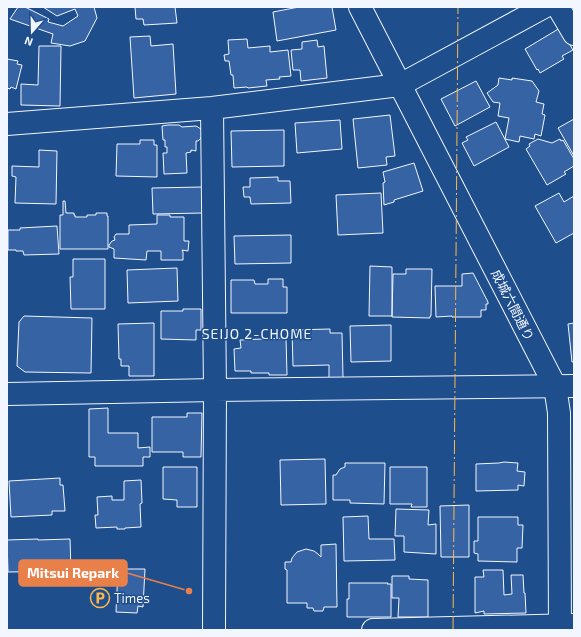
<svg xmlns="http://www.w3.org/2000/svg" width="581" height="637" font-family="'Exo 2','Noto Sans JP',sans-serif">
<style>
.building{fill:#3563a3;stroke:#f2f6ff}
.lines{fill:none;stroke-linecap:round;stroke-linejoin:round}
.street-casing{stroke:#f2f6ff;stroke-width:24}
.secondary-casing{stroke:#f2f6ff;stroke-width:24}
.street{stroke:#1f4e8c;stroke-width:22}
.secondary{stroke:#1f4e8c;stroke-width:22}
.power{stroke:#ffb74d;stroke-width:1;stroke-dasharray:14 3 2 3;stroke-linecap:butt}
.labels{text-anchor:middle;dominant-baseline:central;stroke-width:3;stroke-linejoin:round;paint-order:stroke}
.street-label{font-size:13px;fill:#f2f6ff;stroke:#1f4e8c}
.poi-label{font-size:13px;fill:#f2f6ff;stroke:#1f4e8c;text-anchor:start}
.neighbourhood-label{font-size:14px;letter-spacing:1px;fill:#f2f6ff;stroke:#1f4e8c}
.leader{fill:none;stroke:#ea8049;stroke-width:1.5}
.callout-dot{fill:#ea8049;stroke:#1f4e8c;stroke-width:1.5}
.callout{fill:#ea8049;stroke:#ea8049;stroke-width:1.5}
.callout-label{font-size:14px;text-anchor:middle;font-weight:bold;fill:#fff}
</style>
<rect width="100%" height="100%" fill="#1f4e8c"/>
<path class="building" d="M18,7H25L49,19L48,22L63,26L78,16L75,9L57,16L43,7H94L97,18L85,41L70,46L51,43L53,34L10,19Z
M135,7H175L177,23L144,25L143,19H136Z
M299,7H332L336,30L277,41L273,12Z
M560,28L573,50L562,56L564,59L540,73L538,69L537,70L525,49Z
M150,36L151,46L173,44L176,94L134,98L130,37Z
M247,39L248,48L270,46V52L288,50L291,76L279,77L280,79L266,80L267,86L248,88L247,87L234,88L233,75H231L229,61H225L224,55L229,54L228,40Z
M317,40L318,47L324,46L327,78L301,81L300,70H293L291,50L302,49V42Z
M39,46H61L60,106L21,105V84L38,85Z
M7,59L18,61L17,64L22,65L16,89L11,87L10,89L7,88Z
M499,78L512,80V78L532,81L539,91L536,102L544,104L542,114L545,115L541,136L535,134L534,139L520,136L519,142L505,139L509,118L498,116L500,103L493,102L487,93L498,85Z
M476,81L490,107L455,126L441,99Z
M390,115L395,156L386,157L387,165L358,168L353,119Z
M574,119V156L558,128Z
M340,120L342,149L297,153L295,123Z
M496,122L509,147L474,166L462,143L468,140L466,137Z
M168,125H179L182,127L196,126L201,129L203,133L201,138L198,141H196V151L191,150V152L186,153L187,173L164,174L163,153H167V147H165V140H163L162,126Z
M284,130V166L232,167L231,131Z
M538,139L552,143L560,139L561,141L563,140L574,159V166L564,172L566,174L547,185L526,149L530,146L529,144Z
M140,140H154V145H157V177L116,176L117,144H140Z
M39,150L57,151L56,204L15,203L16,177L12,176V166L39,167Z
M414,163L423,191L394,200V202L384,205L383,183L385,182L383,172Z
M278,177V181H290L291,203L251,204L250,197H244L243,187H250V178Z
M202,187L203,213L153,214L152,188Z
M381,193L383,233L338,235L336,195Z
M559,193L564,202L574,196V233L556,243L535,206Z
M63,201H65L66,213H74V215H75V217H87V215H96V213H107V216H108V249H60V215H63Z
M157,215H170V217H184V241H189L188,251L182,250L183,252V260H161V251H147L146,260L114,258V249L109,247V245L112,241L115,240L114,237L116,234H129V225L157,224Z
M57,226L59,254L24,255L23,251H16V250H8V230H20V228Z
M291,235V263L235,264L234,236Z
M73,259H105V309H71L70,277H73Z
M370,266L392,267V316H369Z
M177,268L178,301L128,303L127,270Z
M406,269H432L431,316H430V318L392,317L393,274H406Z
M473,273L488,302V304H486V310H481V317H452V316L436,317L435,286H462V274Z
M268,279H283V287H287V313H231V280H254L255,284H268Z
M183,309H201V330H196V340L161,339V311H183Z
M24,316L92,318L91,373L25,372L17,366L19,322Z
M154,323V376H129V366H121V359H119L118,324Z
M574,323V362H572L568,324Z
M391,325V361L351,362L350,326Z
M330,329V333H342L343,378H329V365L293,366L292,330Z
M286,338L287,375H269V373H251V371H235L234,349L241,348L240,340Z
M108,408V433H138V448L150,447V457H143V466H95V457H89V409Z
M187,413H202L201,457H183V452H152V417H187Z
M325,459L326,504L281,505L280,460Z
M504,462L518,463L517,471L525,472L524,486L518,485V490L476,491V464L499,463Z
M345,463H385L384,504L350,503V500H333V475H336L340,469L345,467Z
M163,467H197V507H177V500L163,499Z
M390,467H427V507H411L412,504H390Z
M60,478V485H63L65,511H52V515L11,517L9,481Z
M141,480L142,503L140,504L141,527L125,528V529H117V527L96,528L95,515H98L97,497L112,496V500H124V481Z
M469,505V557H441L440,506Z
M396,509L429,510L428,525L436,524V554L404,552V536H395Z
M368,516L369,539H394L395,560L344,561L343,517Z
M478,517H518V525H523L522,548H517V562L478,561V554L474,553V541H478Z
M38,539V540L70,539L71,571L8,572L7,540Z
M336,544L337,607H324L323,611H314L313,608H307V603H287V570L285,569V562H291L292,558L297,552L306,549L314,551L318,554L321,557V545Z
M118,569H145L143,607L138,606L137,613L116,612Z
M483,570H503L504,595L512,594L511,575H523L524,593H525L526,613L484,614V611L475,613V577H484Z
M392,576H409V579L428,580V617H398L399,598H392Z
M349,583H388L387,584H391V617H347V599H349Z"/>
<g class="lines">
<g class="street-casing">
<path id="street" d="M558,7L574,34
M212,108L215,390L214,630
M7,124L212,108L400,85L544,7
M7,394L215,390L574,386
M373,630L574,625"/>
</g>
<g class="secondary-casing">
<path id="secondary" d="M360,7L555,386L559,413L560,630"/>
</g>
<use href="#street" class="street"/>
<use href="#secondary" class="secondary"/>
<path class="power" d="M453,630L458,7"/>
</g>
<defs>
<g id="parking-ring" transform="scale(1)"><circle r="9.5" fill="#1f4e8c" stroke="#ffb74d" stroke-width="1.5"/><path d="M-3.5-5.5H1a3.5 3.5 0 0 1 0 7H-1V5.5H-3.5ZM-1-3.4V-.6H.8a1.4 1.4 0 0 0 0-2.8Z" fill="#ffb74d"/></g>
</defs>
<g fill-rule="evenodd">
<use href="#parking-ring" x="100" y="598"/>
</g>
<g class="labels">
<g class="street-label">
<text transform="translate(513 305) rotate(63)">成城六間通り</text>
</g>
<g class="poi-label">
<text x="114" y="598">Times</text>
</g>
<g class="neighbourhood-label">
<text x="257" y="333">SEIJO 2-CHOME</text>
</g>
</g>
<path class="leader" d="M189 591L127 573"/>
<circle class="callout-dot" cx="189" cy="591" r="4"/>
<rect class="callout" x="19" y="560" width="108" height="26" rx="4"/>
<g class="callout-label">
<text x="73" y="578">Mitsui Repark</text>
</g>
<rect width="581" height="637" fill="none" stroke="#f2f6ff" stroke-width="16"/>
<g transform="translate(32 32) rotate(200)" stroke="#1f4e8c" stroke-width="3" paint-order="stroke">
<path d="M0-3L7 15L0 10L-7 15Z" fill="#f2f6ff"/>
<text y="-6" font-size="11" font-weight="bold" text-anchor="middle" fill="#f2f6ff">N</text>
</g>
</svg>
